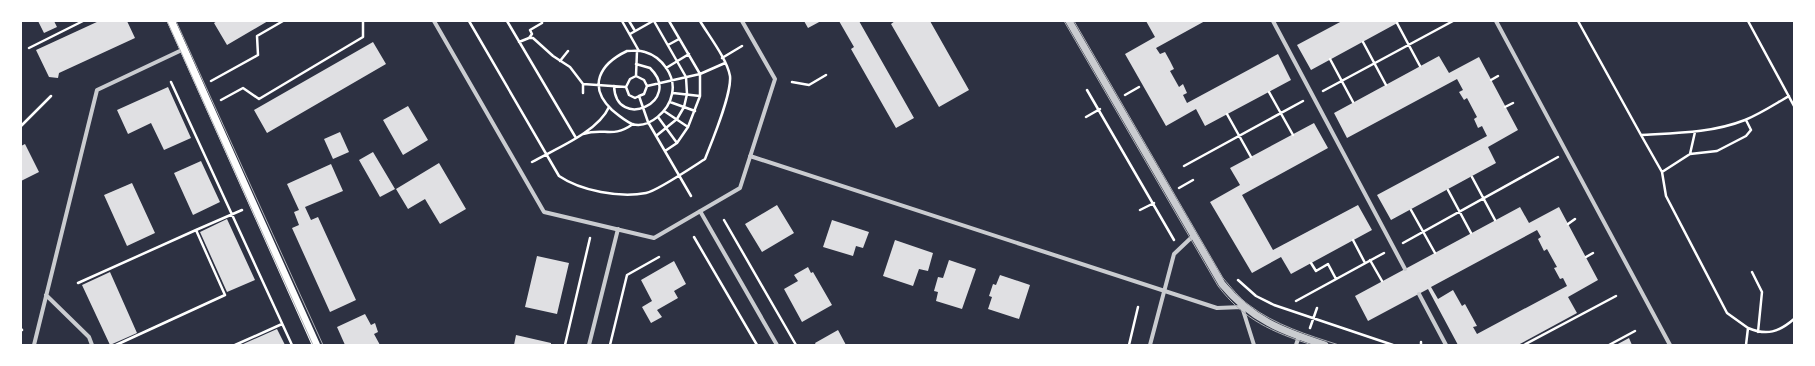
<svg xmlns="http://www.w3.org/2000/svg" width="1815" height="366" font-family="Spectral,serif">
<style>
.building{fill:#e0e0e3;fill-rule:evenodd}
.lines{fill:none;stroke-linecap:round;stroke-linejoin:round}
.path{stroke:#fff;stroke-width:2.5}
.minor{stroke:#caccd0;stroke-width:4}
.tertiary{stroke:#caccd0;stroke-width:7}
.secondary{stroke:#fff;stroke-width:8}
.tram{stroke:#abadb3;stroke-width:1}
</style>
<rect width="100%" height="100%" fill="#2d3142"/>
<path class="building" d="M38,21H54L57,27L44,33Z
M99,21H127L135,38L59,73L58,78L49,77L36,50Z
M217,21H268L227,45L214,23Z
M804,21H821L808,28Z
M839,21H859L914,118L896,128L851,49L854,47Z
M895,21H930L969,90L939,107L891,24Z
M1146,21H1205L1156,48L1160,54L1165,52L1170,61L1174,69L1170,71L1179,87L1183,84L1187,93L1183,95L1187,103L1278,54L1291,80L1205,126L1196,109L1166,126L1125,54L1155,37Z
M1342,21H1401L1311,70L1297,45Z
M373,42L386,64L267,133L254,110Z
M1439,56L1449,73L1479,57L1518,130L1488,147L1496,163L1391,220L1377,195L1487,136L1482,126L1478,128L1474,119L1477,117L1467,98L1464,100L1459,92L1463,90L1457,79L1347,138L1334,113Z
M168,87L191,138L164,150L151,123L128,134L117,110Z
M408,106L428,140L403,155L383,120Z
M1314,123L1328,148L1242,195L1273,250L1358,205L1372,230L1291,274L1281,257L1252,273L1210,202L1240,185L1230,168Z
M340,132L349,152L333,159L324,139Z
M25,144L39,172L21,181V146Z
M373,152L395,189L380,197L359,160Z
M201,161L220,202L193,215L174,173Z
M439,163L466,209L440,224L425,199L408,209L396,189Z
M331,164L343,191L305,207L311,220L318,217L356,300L330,312L292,228L299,225L294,212L299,210L287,184Z
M132,183L155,233L127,246L104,195Z
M777,205L794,233L762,252L745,224Z
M1520,207L1529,223L1559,207L1598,280L1568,297L1577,313L1518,345H1458L1428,289L1368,321L1355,296ZM1537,230L1541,237L1538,239L1544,251L1547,249L1557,267L1554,268L1560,279L1563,278L1567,286L1477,334L1473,327L1477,326L1465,304L1462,306L1453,290L1438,299L1431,287Z
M227,219L255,280L227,292L200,232Z
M832,220L869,232L863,248L856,246L853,256L823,247Z
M895,240L933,253L928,271L919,269L913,286L883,276Z
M537,256L569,263L557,314L525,307Z
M949,260L976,269L962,309L936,301L938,292L934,291L938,277L943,278Z
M674,261L686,284L674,291L678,298L657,310L662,317L651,323L642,307L652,301L641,280Z
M808,267L811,273L813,272L832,305L802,322L784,289L798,281L794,275Z
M110,272L137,333L110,345L82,285Z
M1000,275L1030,285L1019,319L988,309L992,297L989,296L993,284L996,285Z
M365,314L371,325L375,323L378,332L374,334L380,345H345L337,327Z
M277,329L285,345H241Z
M838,330L846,345H816L815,343Z
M516,335L551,343V345H514Z
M1629,338L1632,345H1616Z"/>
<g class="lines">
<path class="path" d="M469,21L559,176C581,191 620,198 646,193C657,191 694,166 705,159C712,141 732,94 730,76C727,59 709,36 700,21
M507,21L576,138
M542,21V23L530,30L532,34L529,38H533L553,56L570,67L583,84L626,87L629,95L635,98L639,96
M622,21L639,51
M629,21L635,31
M654,21L686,77L687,94L684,107L677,119L656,136
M1578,21L1641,135C1676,133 1712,133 1745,120C1760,114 1775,104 1789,96
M1748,21L1794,106
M1397,23L1420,66
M630,34L653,21
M519,42L529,38
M1363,42L1386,85
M668,45L679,39
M29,48L83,21
M627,51C633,51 639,50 645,52C662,57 676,76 672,94C669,110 650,129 632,124C625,121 618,115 612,110C587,86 600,64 627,51Z
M637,51L636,76L644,80L647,86
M722,58L742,46
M1330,59L1353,102
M560,61L568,51
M666,68L689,54
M1491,80L1498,76
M211,81L258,55L257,36L283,21
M171,82L292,345
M792,82L809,85L826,75
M614,86C616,132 684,101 650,68L636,64
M626,87L630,79L636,76
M1087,90L1174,240
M1323,91L1453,21
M1269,92L1293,135
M583,93V84
M673,93L700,96
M1125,95L1139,87
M221,100L243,88L259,99L363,37V21
M670,102L695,111
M1505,107L1513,103
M664,111L688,127
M1227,114L1251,157
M658,117L677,143
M1086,117L1100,109
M21,126L51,96
M583,134C605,127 612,139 633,124
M1641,135L1662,172L1666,196L1727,313L1748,328
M665,151L677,143L688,127L700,96V74L669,21
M1690,154L1695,132
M532,162C555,149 598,132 609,107
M1184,166L1303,101
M1662,172L1690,154L1717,151L1746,136L1751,130L1746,120
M1472,177L1495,220
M1179,188L1193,180
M1448,190L1471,233
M691,196L648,122L639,96L644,94L647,86L700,74L725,63
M1140,210L1154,203
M1411,210L1435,253
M724,220L796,345
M1568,224L1575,219
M694,237L757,345
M1353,240L1365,263
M1403,243L1558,157
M1586,257L1593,253
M1370,260L1382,281
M1311,263L1316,271L1328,264L1336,279
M1752,272L1762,292L1758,332
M1238,280L1256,296L1274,305L1393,345
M78,283L196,230
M1296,301L1384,253
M1310,328L1317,308
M21,329L22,330
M116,345L225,295L196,230L242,210
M235,345L282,324
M565,345L590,238
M610,345L627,275L659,257
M1129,345L1138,307
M1421,345V342
M1524,345L1616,296
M1609,345L1635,331
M1746,345L1748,328C1767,336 1779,332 1794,319"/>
<path class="minor" d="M434,21L544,212L654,238L740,188L775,79L742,21
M1273,21L1405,269
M1496,21L1670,345
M750,156L1217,308L1242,307L1254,345
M700,211L777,345
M1419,294L1446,345
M46,295L89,337L92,345
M34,345L97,90L184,49
M589,345L618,229
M1150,345L1174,254L1193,236
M1296,345L1299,336"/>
<path class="tertiary" d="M1069,21L1222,284C1252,320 1282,331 1325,345"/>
<path class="secondary" d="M171,21L316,345"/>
<path class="tram" d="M167,21L313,345
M176,21L323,345
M1064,21L1218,286C1244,320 1272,332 1312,345
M1074,21L1223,278C1231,287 1239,298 1249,305C1275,325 1308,335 1339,345"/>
</g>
<rect width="1815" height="366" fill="none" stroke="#ffffff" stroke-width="44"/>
</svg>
